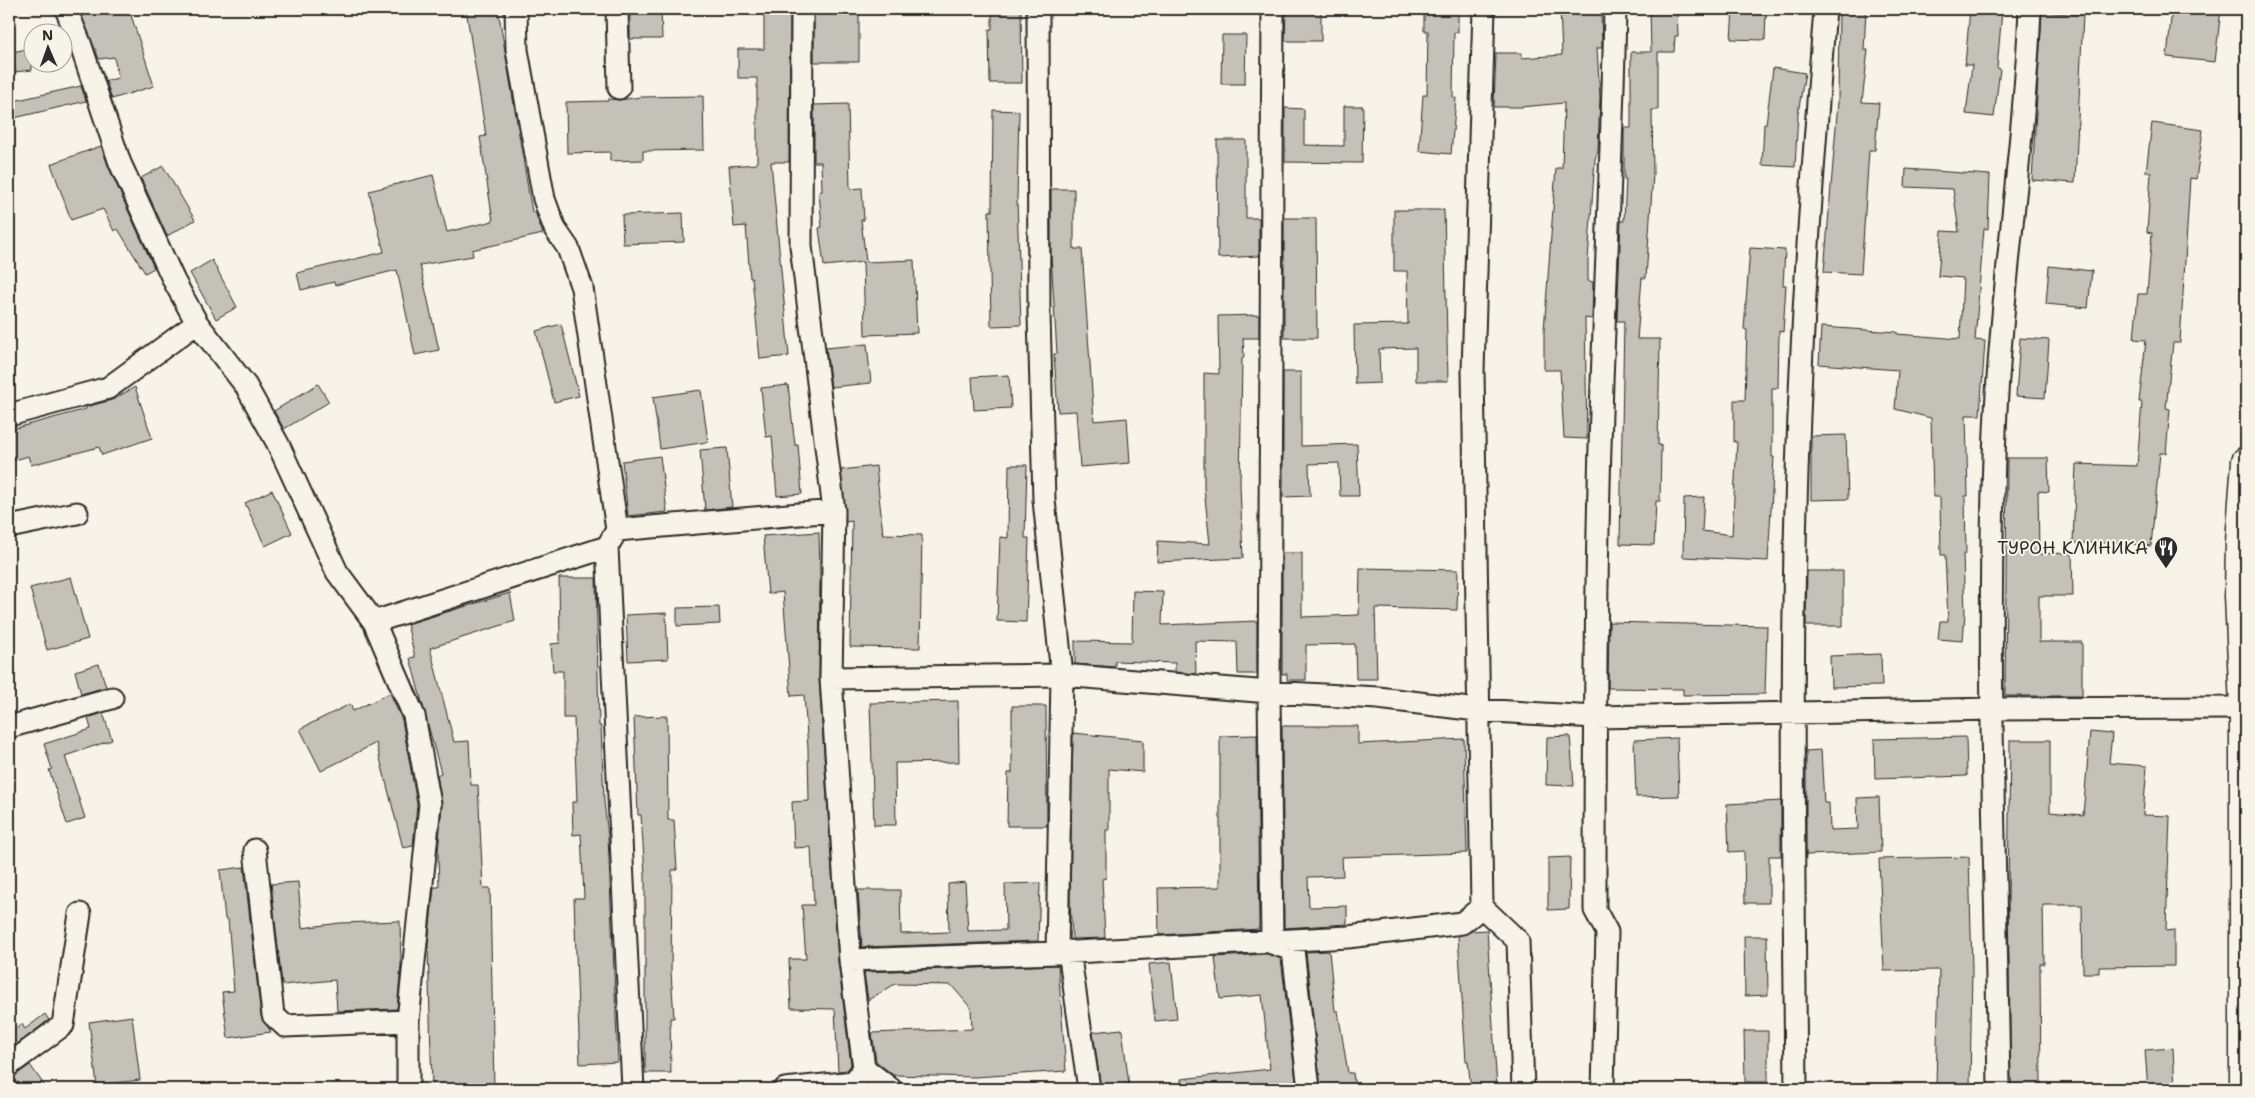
<svg xmlns="http://www.w3.org/2000/svg" width="2255" height="1098" font-family="'Shantell Sans',sans-serif">
<style>
.building{fill:#c4c1b9;stroke:#2b2b2b}
.lines{fill:none;stroke-linecap:round;stroke-linejoin:round}
.minor-casing{stroke:#2b2b2b;stroke-width:25}
.secondary-casing{stroke:#2b2b2b;stroke-width:31}
.minor{stroke:#f7f3e8;stroke-width:21}
.secondary{stroke:#f7f3e8;stroke-width:28}
.labels{text-anchor:middle;dominant-baseline:central;stroke-width:4;stroke-linejoin:round;paint-order:stroke}
.poi-label{font-size:18px;fill:#2b2b2b;stroke:#f7f3e8;text-anchor:end}
</style>
<rect width="100%" height="100%" fill="#f7f3e8"/>
<filter id="ink" filterUnits="userSpaceOnUse"><feTurbulence type="fractalNoise" baseFrequency=".02" numOctaves="2"/><feDisplacementMap in="SourceGraphic" scale="10" xChannelSelector="R" yChannelSelector="G"/><feConvolveMatrix kernelMatrix="1 2 1 2 8 2 1 2 1" color-interpolation-filters="sRGB"/></filter>
<g filter="url(#ink)">
<path class="building" d="M79,9H129L154,86L112,99L106,81L118,78L114,57L99,59Z
M466,9H498L532,212H535L543,234L472,250L473,256L420,265L439,350L415,355L397,270L335,285L334,282L301,290L297,273L384,252L369,191L433,175L447,232L493,221L480,137L486,136Z
M630,9H661L662,39H630Z
M764,9H790L789,162H771L789,356L760,359L752,278H750L746,226L734,227L729,166L757,164V78H738V49H764Z
M814,9H859V62H814Z
M992,9H1021L1022,83H990L989,29H992Z
M1286,9H1321V41H1285Z
M1424,9H1458V32H1454L1453,97L1456,98L1451,154L1419,151L1423,95H1427L1428,31H1424Z
M1560,9H1601L1602,48H1597L1600,97L1598,151L1595,159L1588,260V281L1593,282L1592,319L1585,318L1587,439L1564,438L1560,370H1544V331L1556,168H1562L1564,103L1521,107H1494L1496,53H1522V58L1562,55Z
M1650,9H1677L1678,36H1675L1674,52H1658V110H1652L1653,174L1646,278H1642L1637,339H1660L1658,445H1661L1660,501H1656L1654,545L1620,544L1624,321H1617L1621,221H1624L1626,179H1624V128H1631V52H1651Z
M1733,9H1766L1765,40L1731,39Z
M1839,9H1866L1864,50H1868L1862,102L1879,103L1875,150H1869L1861,274L1824,272L1838,102Z
M1970,9L2002,11L1997,68L2000,69L1994,117L1966,114L1972,65H1965Z
M2172,9H2221L2215,62L2167,57Z
M2042,12L2083,15L2075,183L2032,180Z
M1222,35H1246L1245,84H1221Z
M32,48V70L15,72L12,52Z
M1773,68L1805,73L1798,113L1795,167L1762,165L1764,124H1766Z
M81,86L86,101L10,119L9,102Z
M703,96L704,150L643,151V160L610,161V152L567,153L566,102L608,101V99L620,100L640,97Z
M848,104L850,189L862,188L864,220H861L866,262L914,260L917,333L865,335L863,262L824,266L819,228L822,227L819,192L822,191L821,162H814V105Z
M1344,106H1363L1362,163L1285,162V108L1304,109V145L1344,146Z
M993,110L1019,111L1017,199L1021,325L991,326L989,211H992Z
M2152,123L2203,130L2196,179L2190,178L2180,343H2173L2166,408L2170,409L2166,453H2160L2151,546L2122,543H2073L2076,464L2137,466L2142,402H2139L2146,340L2134,339L2138,294H2147L2152,233L2147,232L2151,173L2146,172Z
M1217,140H1246V218H1259V256L1218,258Z
M101,146L109,168L154,268L145,273L118,229L114,231L103,209L71,220L51,164Z
M163,166L195,220L167,236L141,178Z
M1906,169L1990,175L1988,229L1984,228L1975,340L1985,341L1980,415H1966L1968,496H1965L1966,554H1963L1965,613L1963,641L1938,639L1940,621H1948L1945,555H1941L1940,497H1933L1931,418L1895,409L1898,370L1819,364L1821,327L1897,332V334L1960,339L1963,278L1938,276L1942,231L1959,232L1953,189L1905,187Z
M1051,189H1074V249H1082L1094,421L1127,418L1130,463L1080,467L1076,411L1058,412L1054,354H1057L1051,255Z
M1394,210H1444L1448,381H1416V348L1379,349L1380,383L1355,384L1354,325L1408,324L1407,271H1394Z
M683,213L684,242L623,244L622,215Z
M1284,218H1316L1317,338H1284Z
M1750,248L1785,250L1783,285H1786L1783,332L1779,331L1778,388H1772V457H1774L1768,561L1683,557L1684,498L1704,497L1702,531L1732,535L1737,442H1734V400H1745L1747,330L1744,329Z
M212,260L237,307L216,319L190,273Z
M2049,266L2092,271L2088,308L2046,304Z
M1259,315V338H1243L1244,358H1242L1240,485L1243,558L1157,562L1158,541L1210,544L1204,488V373L1219,374L1218,316Z
M561,324L579,396L554,402L536,331Z
M2020,338L2049,340L2045,398L2016,396Z
M867,344L871,383L831,387L826,348Z
M1283,372H1301V446L1357,444L1359,496H1340L1339,463L1309,464L1310,496L1283,497Z
M1009,375L1011,408L974,410L972,377Z
M318,384L329,402L284,429L274,411Z
M788,385L795,445H798L802,494L777,496L772,436L766,437L761,388Z
M135,387L152,438L102,455L99,447L31,465L28,456L9,462V430L86,409V407L112,400Z
M701,390L708,442L660,449L653,397Z
M1846,435L1848,499L1811,500V436Z
M727,448L732,507L705,510L700,450Z
M660,456L667,512L628,516L622,461Z
M2007,458H2048L2049,492L2038,491L2039,554L2072,553L2073,596H2039V642H2082V696H2005Z
M1009,465H1027L1025,538H1029L1026,622L997,621L1000,537L1008,538Z
M876,466L883,534L922,535L920,648L850,647L852,521L846,522L841,470Z
M272,490L292,533L265,546L245,503Z
M819,532L820,574L819,679L838,961L851,1065L847,1070L838,1071L835,1009L791,1008L789,959H806L802,905H814L811,847L794,848L792,802L809,801L808,748L804,695L791,696L783,592L768,594L763,536Z
M1282,553H1302V617L1359,615L1360,568L1458,570L1457,610L1375,608L1377,679H1356L1355,644L1306,645V680H1287V674H1282Z
M1807,571H1843V626H1806Z
M71,577L88,639L47,650L30,588Z
M559,578H596L599,726H601L604,801L608,837L618,1062L580,1064L574,898H584L581,834L573,835L572,802H577L574,718H563V671H553L551,644L560,643Z
M1133,591L1163,592L1162,625L1257,621V674H1238L1237,642L1195,641L1196,674L1175,672V663L1115,661V667L1075,664V641L1132,642Z
M510,593L515,621L430,648L454,742L469,741L471,785H478L483,888H490L494,1089H432L428,945L434,887H439L438,853L442,805L437,775L441,773L410,658L415,657L407,624Z
M719,607L720,624L677,626V608Z
M666,613L668,659L628,661L626,615Z
M1609,622L1767,626L1765,694L1683,695V689L1608,688Z
M1881,654L1882,686L1831,687L1830,656Z
M99,664L106,687L81,694L75,671Z
M390,693L402,720L417,804L413,846L403,848L376,743L321,771L300,729L350,704L353,711Z
M958,701L959,762L895,763L896,825H874L870,703Z
M1012,706H1046L1047,826H1007L1008,773H1012Z
M103,713L112,740L65,756L85,818L67,824L49,770L52,769L44,744L91,729L88,718Z
M667,716L668,820H674L677,870H672L671,972L674,1018H670L671,1073H645V874L641,815H638L634,717Z
M1282,726H1358V744L1464,739L1467,853L1342,857L1343,876L1308,877L1309,907L1347,906V924L1284,928Z
M2090,732L2112,734L2109,763L2147,766L2143,815L2170,816L2166,931L2174,930V966L2099,967V973H2083L2082,905H2043L2044,964H2040L2041,1089H2011L2008,899L2010,740H2050V812L2083,815Z
M1073,733L1143,740V772L1109,769V830H1106V878L1102,879L1105,938L1072,939L1070,901Z
M1257,735L1259,929L1159,935L1158,888L1220,887V736Z
M1570,736L1574,786L1546,785L1547,737Z
M1966,737L1967,776L1875,779L1874,739Z
M1677,738L1679,796L1636,797L1634,740Z
M1821,750L1824,803H1829L1830,830L1858,829L1857,798L1879,797L1881,852L1806,855V751Z
M1781,801V856H1769V903H1745L1744,851L1729,852L1727,804Z
M1570,857L1569,909L1548,910V858Z
M1969,857L1972,969L1970,1086H1936L1939,970L1884,971L1879,859Z
M244,867L261,1016L271,1032L228,1038L222,992L234,991L228,919H225L220,870Z
M298,882L302,928L340,923L400,921L401,965L397,1009L337,1011L335,980L282,985L271,884Z
M965,882L968,931L1006,930L1005,884L1040,883L1038,941L862,947L858,890H900L901,934L949,932L948,884Z
M1487,930L1497,1089H1471L1468,1061H1466L1458,936L1472,931Z
M1744,936H1767L1768,995L1745,996Z
M1329,951L1335,1011H1338L1348,1073H1353L1355,1089H1321L1306,952Z
M1267,954L1281,959L1296,1081L1283,1082L1284,1089H1261L1260,1085L1220,1089H1182L1181,1079L1270,1069L1262,995L1220,999L1215,957Z
M1171,962L1177,1019L1155,1021L1149,964Z
M1058,965L1066,1071L975,1077L893,1075L876,1061L872,1033L972,1029L971,1008L951,985L895,984L868,1000L864,972Z
M45,1014L49,1020L9,1050V1034L22,1024L25,1029Z
M132,1016L140,1080L97,1085L89,1022Z
M1122,1029L1129,1085H1124L1125,1089H1101L1093,1032Z
M1744,1031H1768V1082H1745Z
M2173,1048L2175,1089H2148L2145,1050Z
M30,1065L47,1089H9V1077L16,1075Z"/>
<g class="lines">
<g class="minor-casing">
<path id="minor" d="M66,9L80,43L120,163L174,281L197,323L246,386L278,444L337,572L374,622L414,716L430,804L408,1021V1089
M516,9L517,50L544,199L555,229L568,248L582,288L617,530
M617,9L619,88
M1038,9L1039,315L1044,500L1062,675L1057,953
M1273,9L1269,692L1272,943L1293,950L1309,1089
M1484,9L1473,371L1482,907L1518,941L1523,1089
M9,415L108,388L197,323
M9,527L77,513
M374,622L607,547
M831,678L1062,675L1269,692L1378,698L1477,710L1595,717L1993,709L2244,708
M9,727L112,698
M255,850L273,1015L285,1026L408,1021
M1069,951L1089,1089
M850,960L1057,953L1348,937L1462,923L1482,907
M9,1065L63,1025L80,914
M864,1068L891,1089
M633,1089L607,547L617,530L834,511
M785,1089L854,1082L864,1068L850,960L831,678L834,511L801,246L802,9
M1603,1089L1607,932L1595,910C1595,717 1596,523 1604,330C1608,223 1613,116 1615,9
M1796,1089C1794,874 1790,658 1798,443C1803,298 1814,153 1825,9
M1999,1089C1996,870 1986,650 1995,431C2001,290 2024,150 2030,9"/>
</g>
<g class="secondary-casing">
<path id="secondary" d="M2244,1089V708L2239,595L2240,542L2246,461"/>
</g>
<use href="#minor" class="minor"/>
<use href="#secondary" class="secondary"/>
</g>
</g>
<defs>
<g id="restaurant-pin" transform="scale(1.25)"><path d="M0 17L-7.5 6A9.5 9.5 0 1 1 7.5 6Z" fill="#2b2b2b" stroke="#f7f3e8"/><path d="M-5-6h1v4h1v-4h1v4h1v-4h1v5L-1.5 .5V6h-2V.5L-5-1ZM5-6V6H3V1.5H1.5Q1.5-4 5-6Z" fill="#fff"/></g>
</defs>
<g fill-rule="evenodd">
<use href="#restaurant-pin" x="2166" y="548"/>
</g>
<g class="labels">
<g class="poi-label">
<text x="2148" y="548">ТУРОН КЛИНИКА</text>
</g>
</g>
<rect width="2255" height="1098" fill="none" stroke="#f7f3e8" stroke-width="30"/>
<rect x="15" y="15" width="2225" height="1068" fill="none" stroke="#2b2b2b" stroke-width="2" filter="url(#ink)"/>
<g transform="translate(48 48) rotate(358)"><circle r="24" fill="#f7f3e8" stroke="#a5a39c"/>
<path d="M0-4L9 19L0 12L-9 19Z" fill="#2b2b2b"/>
<text y="-8" font-size="14" font-weight="bold" text-anchor="middle" fill="#2b2b2b">N</text>
</g>
</svg>
